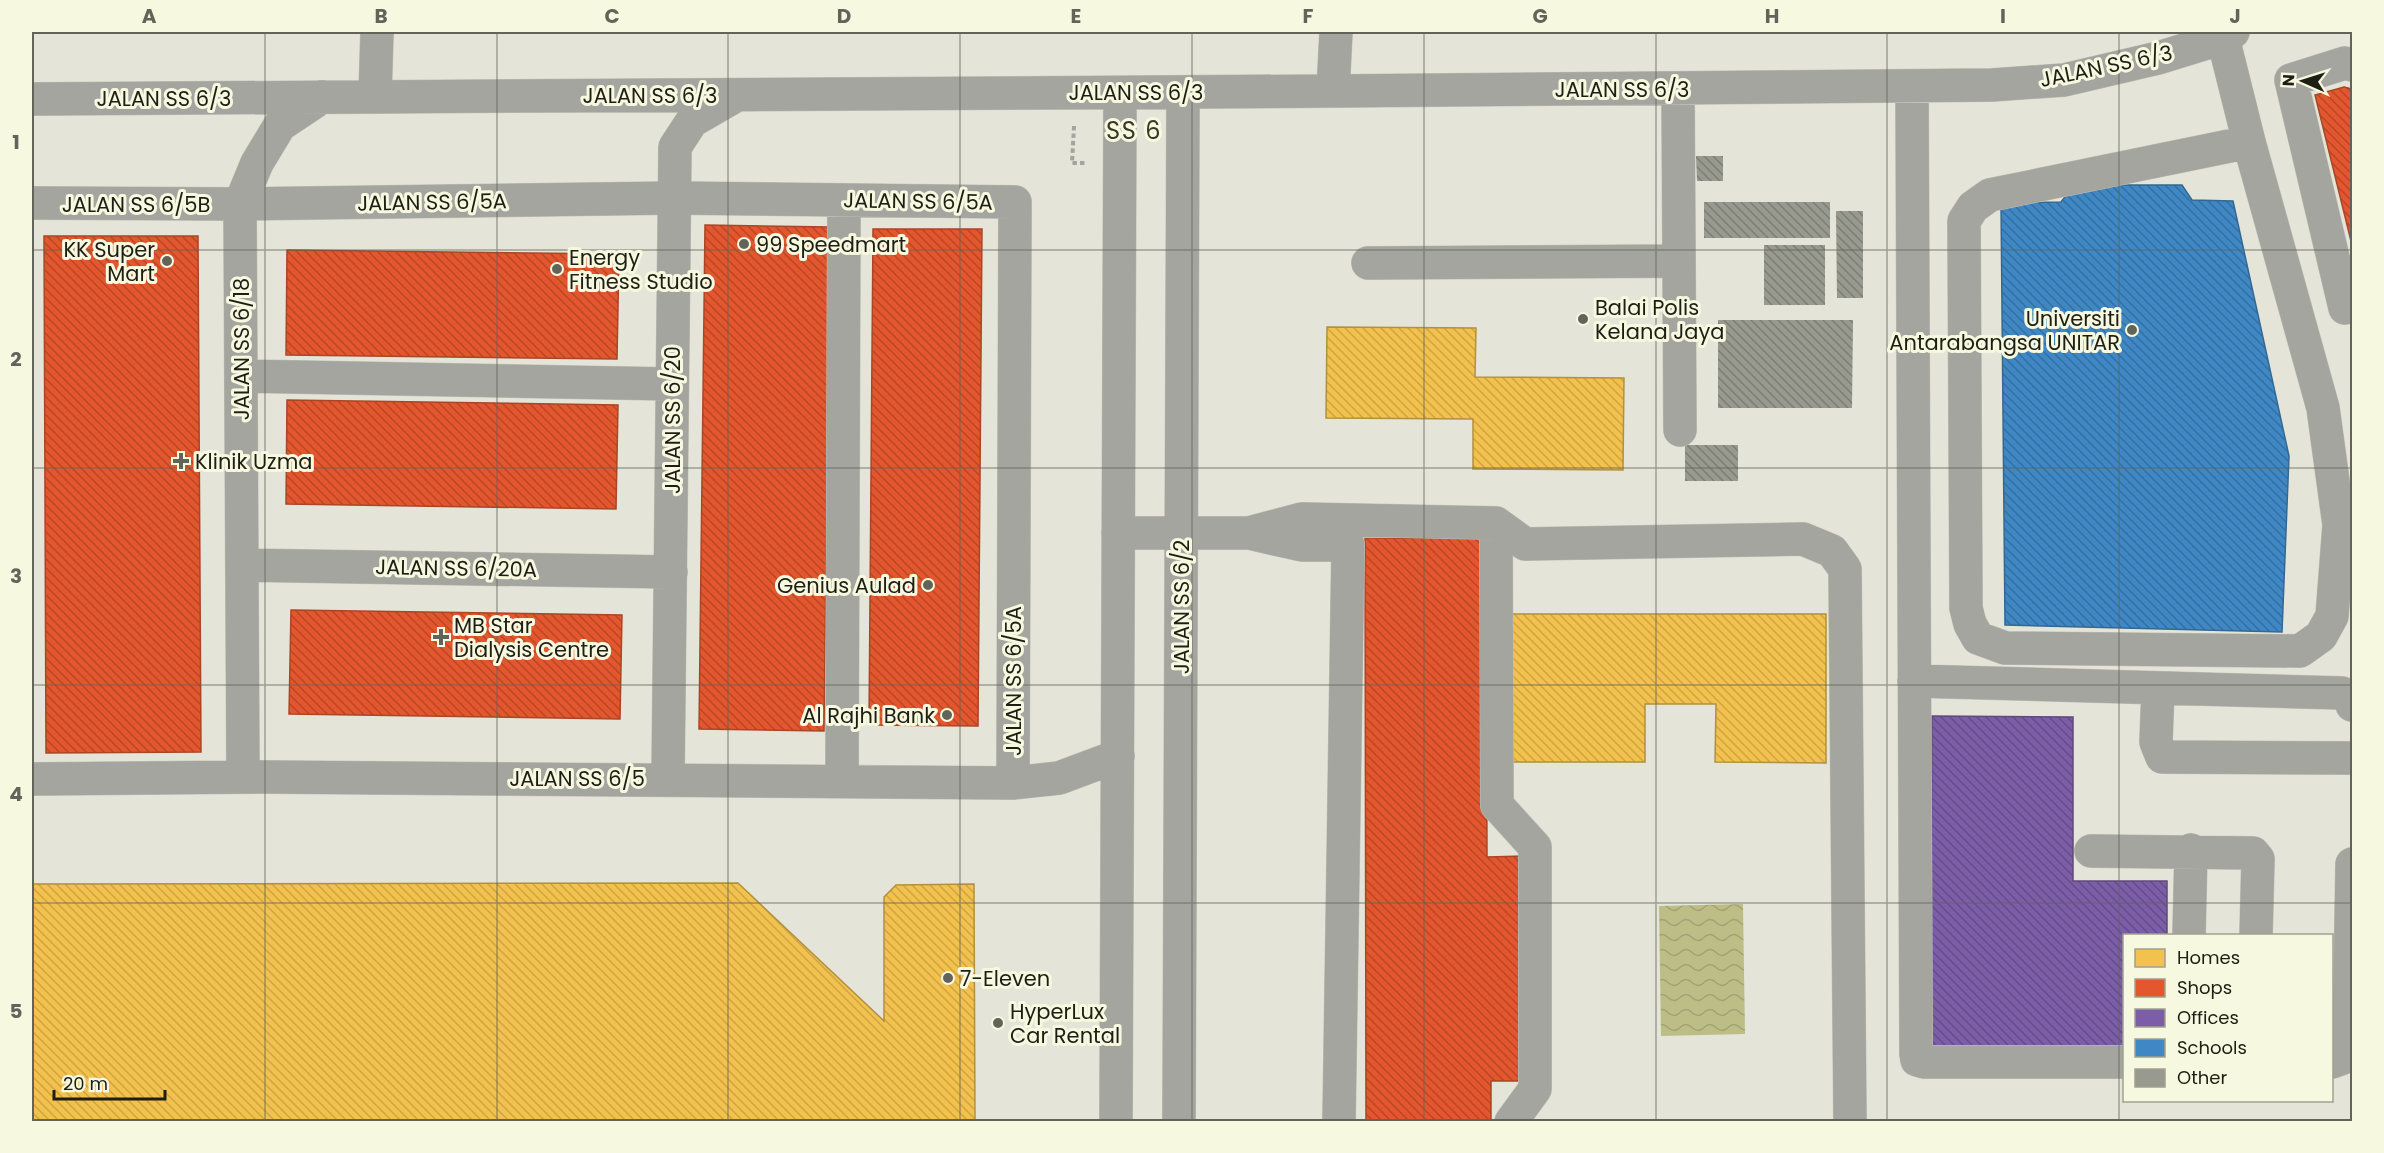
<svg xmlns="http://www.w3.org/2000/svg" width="2384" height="1153" font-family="Poppins,sans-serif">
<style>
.water{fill:url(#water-waves)}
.homes{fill:url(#homes-back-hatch);stroke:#b2903d;stroke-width:1.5}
.shops{fill:url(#shops-back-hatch);stroke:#a94626;stroke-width:1.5}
.offices{fill:url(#offices-back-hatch);stroke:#5f4b7b;stroke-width:1.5}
.schools{fill:url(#schools-back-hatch);stroke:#356890;stroke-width:1.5}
.building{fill:url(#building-back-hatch)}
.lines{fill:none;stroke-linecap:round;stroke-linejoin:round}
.minor-casing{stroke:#c0c0b6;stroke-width:34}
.path{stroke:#a3a49d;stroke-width:4;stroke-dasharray:4.5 3;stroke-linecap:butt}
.minor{stroke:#a5a5a0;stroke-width:33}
.grid{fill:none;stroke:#636459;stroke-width:1.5;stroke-opacity:0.55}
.poi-dot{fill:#636459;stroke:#f6f8df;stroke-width:2}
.labels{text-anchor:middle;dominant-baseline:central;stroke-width:6;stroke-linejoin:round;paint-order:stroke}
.street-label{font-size:21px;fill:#1e1e15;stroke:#f6f8df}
.poi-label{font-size:21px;fill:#1e1e15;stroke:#f6f8df;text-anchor:start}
.quarter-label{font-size:24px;letter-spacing:1.5px;fill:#383925;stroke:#f6f8df}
.neatline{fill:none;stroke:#636459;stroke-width:2}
.grid-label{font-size:20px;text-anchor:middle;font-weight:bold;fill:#636459}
</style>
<defs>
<pattern id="water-waves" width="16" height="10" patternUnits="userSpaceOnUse" patternTransform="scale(1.5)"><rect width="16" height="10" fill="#bdbe86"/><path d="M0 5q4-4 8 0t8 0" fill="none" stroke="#a2a373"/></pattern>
<pattern id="homes-back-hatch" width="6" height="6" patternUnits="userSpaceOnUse" patternTransform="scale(1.5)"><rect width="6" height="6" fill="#f2c14e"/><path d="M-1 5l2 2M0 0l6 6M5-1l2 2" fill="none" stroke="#cfa543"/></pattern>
<pattern id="shops-back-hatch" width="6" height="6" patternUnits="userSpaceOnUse" patternTransform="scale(1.5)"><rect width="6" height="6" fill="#e4572e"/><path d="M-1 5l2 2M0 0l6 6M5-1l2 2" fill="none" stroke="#b84726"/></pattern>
<pattern id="offices-back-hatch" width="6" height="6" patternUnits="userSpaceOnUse" patternTransform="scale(1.5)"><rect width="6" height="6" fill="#7b5ea7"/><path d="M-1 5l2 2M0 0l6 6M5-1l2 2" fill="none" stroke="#644d87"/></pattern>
<pattern id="schools-back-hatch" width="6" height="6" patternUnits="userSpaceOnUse" patternTransform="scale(1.5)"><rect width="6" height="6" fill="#3f88c5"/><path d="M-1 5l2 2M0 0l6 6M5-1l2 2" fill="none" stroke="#346f9f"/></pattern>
<pattern id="building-back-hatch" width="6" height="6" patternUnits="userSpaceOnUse" patternTransform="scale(1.5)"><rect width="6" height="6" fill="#999a8f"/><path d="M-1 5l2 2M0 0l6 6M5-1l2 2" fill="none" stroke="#7c7d74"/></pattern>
</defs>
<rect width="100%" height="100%" fill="#e4e5d8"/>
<path class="water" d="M1743,904L1745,1034L1661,1036L1659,906Z"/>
<path class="homes" d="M1327,327L1476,328L1475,377L1624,378L1623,470L1473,469V419L1326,418Z
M1509,614H1826V763L1715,762L1716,704H1645V762H1508Z
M738,883L884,1021V897L896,885L974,884L975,1122H32V884Z"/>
<path class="shops" d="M2344,87L2352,89V245L2315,95Z
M705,225L830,227L824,731L699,729Z
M873,229H982L978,726L869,725Z
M44,236H198L201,752L46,753Z
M287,250L619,254L617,359L286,355Z
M287,400L618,405L616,509L286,504Z
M1365,538H1486L1487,857L1523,856V1081H1491V1122H1366Z
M291,610L622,615L620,719L289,714Z"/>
<path class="offices" d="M1932,716L2073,717V881H2167V936H2124V1049L1930,1048Z"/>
<path class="schools" d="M2074,185H2182L2192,200L2233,201L2289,456L2282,632L2005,625L2001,203L2061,202Z"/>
<path class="building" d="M1696,156H1723V181H1697Z
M1704,202H1830V238H1704Z
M1836,211H1863V298H1837Z
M1764,245H1825V305H1764Z
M1718,320H1853L1852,408H1718Z
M1685,445H1738V481H1685Z"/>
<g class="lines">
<g class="minor-casing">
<path id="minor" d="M2223,38L2249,142L2323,408L2339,525L2332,616L2321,636L2300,651L2005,648L1978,638L1970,624L1966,608L1964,221L1973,207L1990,195L2249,142
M2352,65L2345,63L2291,80L2345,308L2352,306
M1912,87L1916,1054L1917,1060L1924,1062H2124
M1678,88L1680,430
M1333,91L1336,32
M375,97L377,32
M32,99L1333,91L1992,85L2064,80L2158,58L2223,38L2233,32
M32,203L240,204L674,198L1015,202L1013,783
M1368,263L1679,261
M241,376L672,384
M1496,523L1497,805L1535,847V1089L1511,1122
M1118,533H1249L1302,545H1348L1339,1122
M1249,533L1302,519L1496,523L1525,544L1803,539L1832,551L1845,569L1850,1122
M242,565L671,572
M1914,681L2342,693L2351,700L2352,705
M2158,688L2156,742L2162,757L2352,758
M243,777L240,204L257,163L280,125L322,97
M32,779L265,777L1013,783L1059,778L1118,756
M668,779L675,147L692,121L737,95
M842,780L844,200
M2091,851L2253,853L2258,859L2256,936
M2189,936L2191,850
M2332,1062L2343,1058L2349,1051L2352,864
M1116,1122L1120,93
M1179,1122L1183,92"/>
</g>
<path class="path" d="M1074,126L1072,163H1085"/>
<use href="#minor" class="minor"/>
</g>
<path class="grid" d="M265,32V1122M497,32V1122M728,32V1122M960,32V1122M1192,32V1122M1424,32V1122M1656,32V1122M1887,32V1122M2119,32V1122M32,250H2352M32,468H2352M32,685H2352M32,903H2352"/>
<g class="poi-dot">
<circle cx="744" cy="244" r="6"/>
<circle cx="167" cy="261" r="6"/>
<circle cx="557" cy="269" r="6"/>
<circle cx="1583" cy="319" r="6"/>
<circle cx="2132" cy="330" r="6"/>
<path d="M178 452h6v6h6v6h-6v6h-6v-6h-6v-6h6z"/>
<circle cx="928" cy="585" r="6"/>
<path d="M438 628h6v6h6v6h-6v6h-6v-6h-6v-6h6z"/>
<circle cx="947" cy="715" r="6"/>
<circle cx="948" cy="978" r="6"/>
<circle cx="998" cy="1023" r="6"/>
</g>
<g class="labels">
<g class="street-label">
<text transform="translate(2106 66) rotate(-12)">JALAN SS 6/3</text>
<text x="1622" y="89">JALAN SS 6/3</text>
<text x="1136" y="92">JALAN SS 6/3</text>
<text x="650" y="95">JALAN SS 6/3</text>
<text x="164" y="98">JALAN SS 6/3</text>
<text transform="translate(918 201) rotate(1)">JALAN SS 6/5A</text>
<text transform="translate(432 202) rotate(-1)">JALAN SS 6/5A</text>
<text x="136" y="204">JALAN SS 6/5B</text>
<text transform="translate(241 349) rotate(-90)">JALAN SS 6/18</text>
<text transform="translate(672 420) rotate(-90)">JALAN SS 6/20</text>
<text transform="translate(456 568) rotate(1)">JALAN SS 6/20A</text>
<text transform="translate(1181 607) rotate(-90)">JALAN SS 6/2</text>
<text transform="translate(1013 681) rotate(-90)">JALAN SS 6/5A</text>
<text x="577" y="778">JALAN SS 6/5</text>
</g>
<g class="poi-label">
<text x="756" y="244">99 Speedmart</text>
<text x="155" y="249" text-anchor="end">KK Super<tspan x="155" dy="24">Mart</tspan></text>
<text x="569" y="257">Energy<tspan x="569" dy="24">Fitness Studio</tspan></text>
<text x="1595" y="307">Balai Polis<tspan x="1595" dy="24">Kelana Jaya</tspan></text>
<text x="2120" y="318" text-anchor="end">Universiti<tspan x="2120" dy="24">Antarabangsa UNITAR</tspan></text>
<text x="195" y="461">Klinik Uzma</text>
<text x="916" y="585" text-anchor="end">Genius Aulad</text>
<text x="454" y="625">MB Star<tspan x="454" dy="24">Dialysis Centre</tspan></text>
<text x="935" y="715" text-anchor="end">Al Rajhi Bank</text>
<text x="960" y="978">7-Eleven</text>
<text x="1010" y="1011">HyperLux<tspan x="1010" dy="24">Car Rental</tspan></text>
</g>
<g class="quarter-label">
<text x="1134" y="130">SS 6</text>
</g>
</g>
<rect width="2384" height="1153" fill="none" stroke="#f6f8df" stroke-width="66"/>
<rect x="2123" y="934" width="210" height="168" fill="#f6f8df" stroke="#a0a18e" stroke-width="1.5"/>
<rect x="2135" y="949" width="30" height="18" fill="#f2c14e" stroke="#a0a18e" stroke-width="1.5"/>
<text x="2177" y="964" font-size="18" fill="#1e1e15">Homes</text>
<rect x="2135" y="979" width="30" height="18" fill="#e4572e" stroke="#a0a18e" stroke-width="1.5"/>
<text x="2177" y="994" font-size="18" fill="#1e1e15">Shops</text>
<rect x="2135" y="1009" width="30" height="18" fill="#7b5ea7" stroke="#a0a18e" stroke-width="1.5"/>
<text x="2177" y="1024" font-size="18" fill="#1e1e15">Offices</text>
<rect x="2135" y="1039" width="30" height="18" fill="#3f88c5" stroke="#a0a18e" stroke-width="1.5"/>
<text x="2177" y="1054" font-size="18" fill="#1e1e15">Schools</text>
<rect x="2135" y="1069" width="30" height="18" fill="#999a8f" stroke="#a0a18e" stroke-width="1.5"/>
<text x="2177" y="1084" font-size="18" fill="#1e1e15">Other</text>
<g transform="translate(2303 81) rotate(273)" stroke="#f6f8df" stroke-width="4.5" paint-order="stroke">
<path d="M0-4.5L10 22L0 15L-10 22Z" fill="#1e1e15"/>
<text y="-9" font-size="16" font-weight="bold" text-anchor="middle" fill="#1e1e15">N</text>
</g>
<path d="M54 1090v9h111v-9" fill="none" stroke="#1e1e15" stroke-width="3"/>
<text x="63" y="1090" font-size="18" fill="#1e1e15" stroke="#f6f8df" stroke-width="4.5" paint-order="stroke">20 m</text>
<rect x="33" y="33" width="2318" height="1087" class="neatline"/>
<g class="grid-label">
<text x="149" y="23">A</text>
<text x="381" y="23">B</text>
<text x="612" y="23">C</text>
<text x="844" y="23">D</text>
<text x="1076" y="23">E</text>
<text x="1308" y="23">F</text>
<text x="1540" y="23">G</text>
<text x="1772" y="23">H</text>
<text x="2003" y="23">I</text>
<text x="2235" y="23">J</text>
<text x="16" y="149">1</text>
<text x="16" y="366">2</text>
<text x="16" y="583">3</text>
<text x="16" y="801">4</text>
<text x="16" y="1018">5</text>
</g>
</svg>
